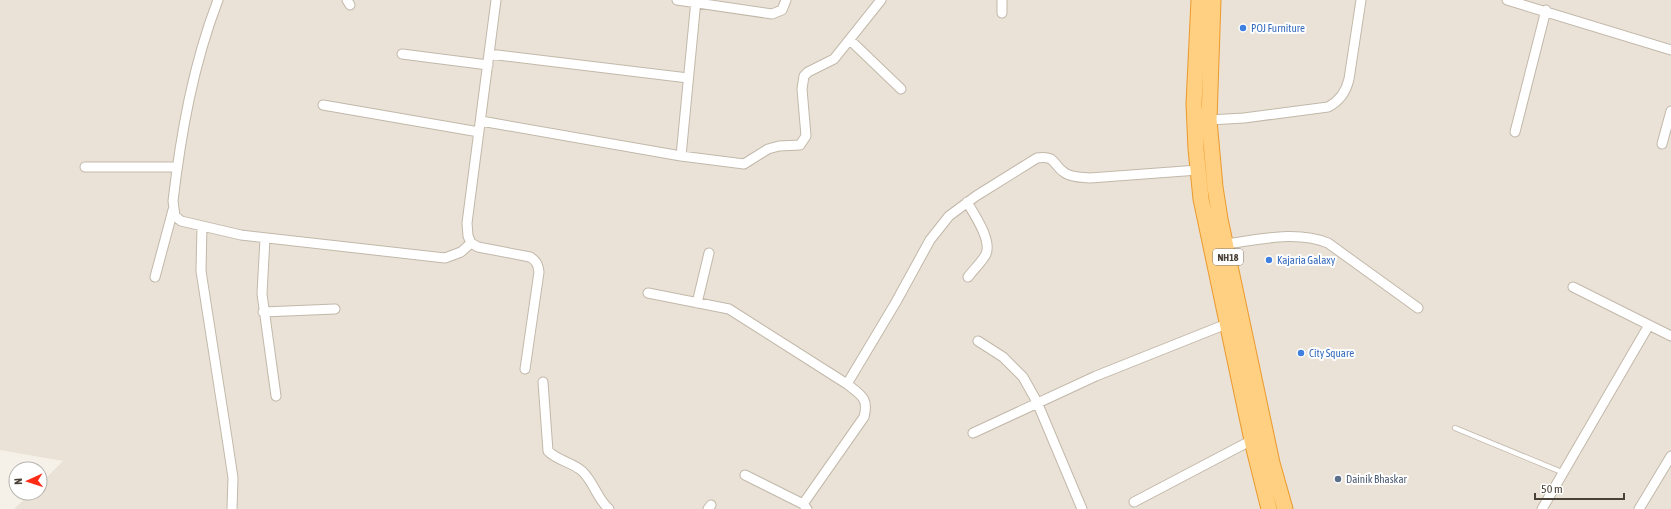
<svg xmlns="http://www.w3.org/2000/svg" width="1671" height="509" font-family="'Asap Condensed',sans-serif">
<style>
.residential{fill:#eae2d6}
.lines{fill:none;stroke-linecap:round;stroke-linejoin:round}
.service-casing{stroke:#c2b8aa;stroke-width:6}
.minor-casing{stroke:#c2b8aa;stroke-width:11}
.trunk-casing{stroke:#eb992d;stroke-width:17}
.service{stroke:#fff;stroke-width:4.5}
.minor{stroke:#fff;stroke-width:9}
.trunk{stroke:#ffd081;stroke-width:15}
.shop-dot{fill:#3f7fe0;stroke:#fff;stroke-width:1.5}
.service-dot{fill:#5c6f8a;stroke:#fff;stroke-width:1.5}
.labels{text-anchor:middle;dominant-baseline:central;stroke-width:4;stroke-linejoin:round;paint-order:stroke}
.shield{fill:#fff;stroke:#807a72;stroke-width:1}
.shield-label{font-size:10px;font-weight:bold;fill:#4a4136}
.shop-label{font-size:11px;fill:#366cbe;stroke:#fff;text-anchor:start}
.service-label{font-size:11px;fill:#4e5e75;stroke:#fff;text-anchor:start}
</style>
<rect width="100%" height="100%" fill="#f5f1e8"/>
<path class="residential" d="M0,0H1671V509H14L31,493H40V484L63,461L0,450Z"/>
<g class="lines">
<g class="service-casing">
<path id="service" d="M1455,428L1564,473"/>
</g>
<g class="minor-casing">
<path id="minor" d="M218,0C193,65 181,133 173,201L175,216L181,221L241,235L445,258L461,252L471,243
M347,0L350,5
M496,0L467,223L468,236L471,243L478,247L530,257C537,261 538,265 539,272L525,369
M677,0L772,14L782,10L786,0
M1002,0V13
M1507,0L1671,50
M850,40L901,89
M402,54L488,65
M489,54L688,78
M323,105L479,132
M1209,120L1244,118L1328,107C1340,101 1346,92 1349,79L1361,0
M481,121L681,156L744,164L768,149L779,146L800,145L806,136L802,89L804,76L808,72L834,59L881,0
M1515,132L1546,10
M1662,144L1671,111
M681,156L696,0
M85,167H177
M967,202C974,214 992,240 986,254C982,262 973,270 968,277
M202,226L201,271L227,438L233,478L232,509
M265,238L262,294L276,396
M1225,244C1258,240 1296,230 1328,243L1418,308
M155,277L173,210
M1573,287L1671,336
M648,293L729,309L847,384C861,395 869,398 864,417L803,504
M697,303L709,253
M263,312L335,309
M978,341L1003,357L1023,377L1037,402L1082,509
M543,382L548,451C558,461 572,462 582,471C594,482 597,499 609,509
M847,384L896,302L930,240L949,216L976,196L1037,158C1057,155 1052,165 1065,173C1073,178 1081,177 1090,178L1198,170
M973,433L1096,376L1229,323
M745,475L803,504L807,509
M1134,502L1252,440
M708,509L711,505
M1542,509L1649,325
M1639,509L1671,456"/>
</g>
<g class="trunk-casing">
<path id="trunk" d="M1199,0L1194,104L1196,149L1201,199L1253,445L1269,509
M1213,0L1209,120L1215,187L1220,219L1272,463L1285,509"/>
</g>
<use href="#service" class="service"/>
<use href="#minor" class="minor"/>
<use href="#trunk" class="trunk"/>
</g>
<g class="shop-dot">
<circle cx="1243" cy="28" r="4"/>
<circle cx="1269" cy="260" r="4"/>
<circle cx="1301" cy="353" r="4"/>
</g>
<circle class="service-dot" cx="1338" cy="479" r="4"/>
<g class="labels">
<rect class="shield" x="1213" y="249" width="30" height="16" rx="3"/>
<g class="shield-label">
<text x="1228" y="257">NH18</text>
</g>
<g class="shop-label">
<text x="1251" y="28">POJ Furniture</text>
<text x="1277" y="260">Kajaria Galaxy</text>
<text x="1309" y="353">City Square</text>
</g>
<g class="service-label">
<text x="1346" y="479">Dainik Bhaskar</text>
</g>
</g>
<g transform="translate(28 481) rotate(267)"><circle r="19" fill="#ffffff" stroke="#b7b3af"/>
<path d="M0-3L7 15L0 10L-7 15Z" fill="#ff2b16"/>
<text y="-6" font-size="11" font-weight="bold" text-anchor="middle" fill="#4a4136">N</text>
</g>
<path d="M1535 493v6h89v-6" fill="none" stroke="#4a4136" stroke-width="2"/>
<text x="1541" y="493" font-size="12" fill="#4a4136" stroke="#ffffff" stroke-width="3" paint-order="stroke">50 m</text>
</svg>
